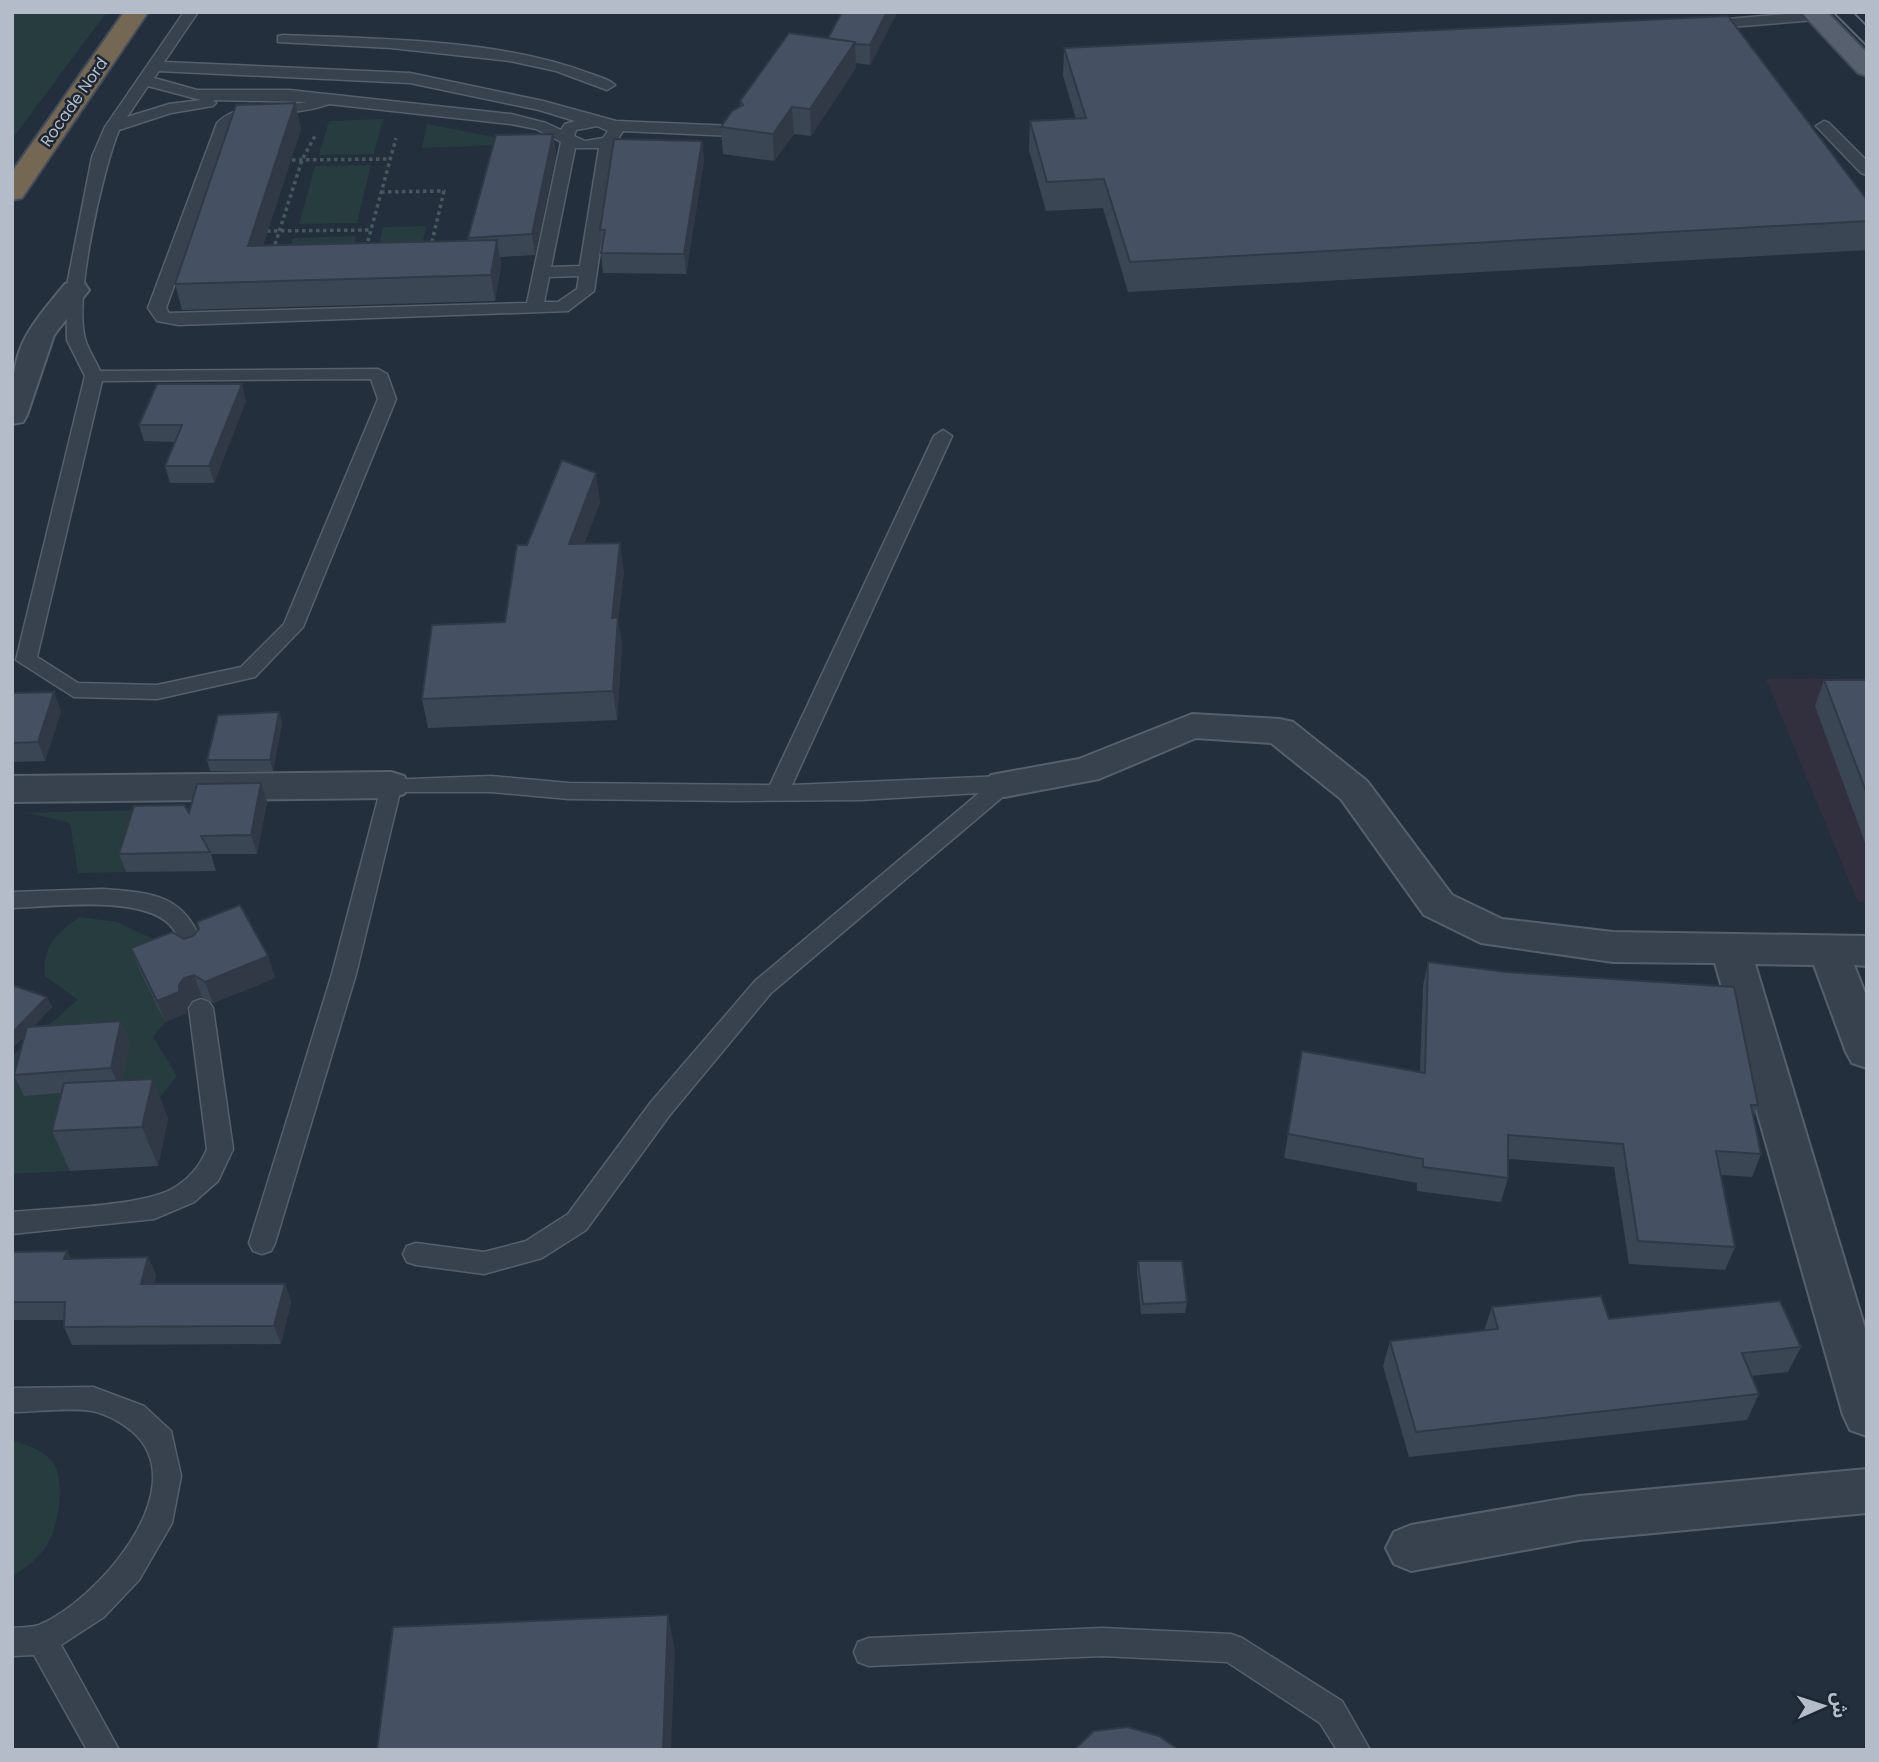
<svg xmlns="http://www.w3.org/2000/svg" width="1879" height="1762" font-family="Poppins,'Noto Sans Arabic',sans-serif">
<style>
.medical{fill:#32303f}
.green{fill:#263c3f}
.lines{fill:none;stroke-linecap:round;stroke-linejoin:round}
.service-casing{stroke:#565f6c;stroke-width:3}
.minor-casing{stroke:#565f6c;stroke-width:4}
.primary-casing{stroke:#414a57;stroke-width:4}
.motorway-casing{stroke:#434c59;stroke-width:4}
.path{stroke:#44595c;stroke-width:3.5;stroke-dasharray:3.5 3.5;stroke-linecap:butt}
.service{fill:#38414e;fill-rule:evenodd}
.minor{fill:#38414e;fill-rule:evenodd}
.primary{fill:#56606e;fill-rule:evenodd}
.motorway{fill:#746855;fill-rule:evenodd}
.tram{stroke:#5a6575;stroke-width:2}
.wall{fill:#3b4654}
.shaded-wall{fill:#303945}
.building{fill:#455162;stroke:#303945;stroke-width:2}
.labels{text-anchor:middle;dominant-baseline:central;stroke-width:5;stroke-linejoin:round;paint-order:stroke}
.far-street-label{font-size:16px;fill:#b4bcc9;stroke:#1d2633}
</style>
<rect width="100%" height="100%" fill="#242f3e"/>
<path class="medical" d="M1867,678V902H1858L1766,679Z"/>
<path class="green" d="M12,12H107L12,139Z
M383,119L374,154L319,155L329,121Z
M427,124L530,144L422,148Z
M371,165L357,223L299,224L315,166Z
M426,226L420,257L376,258L383,227Z
M356,236L351,259L286,261L293,238Z
M142,810L126,872L78,873L70,823L30,813H12Z
M79,917L117,922L168,946L140,969L165,1022L153,1037L177,1076L159,1098L81,1123L70,1171L12,1174V1056L78,1000L45,976C43,944 55,936 79,917Z
M12,1440C25,1444 42,1450 51,1460C68,1478 58,1530 45,1548C36,1560 24,1569 12,1577Z"/>
<g class="lines">
<g class="service-casing">
<path id="service" d="M184,12H198L164,62L410,73L543,101L616,121L734,126L742,131L734,136L623,131L616,142L594,291L568,311L179,325L157,321L148,308L217,123C238,101 280,107 307,102L213,100L216,103L213,106L171,113L119,130C103,169 72,302 86,342C89,351 96,361 100,371L378,369L387,374L396,399L303,627L255,677L157,699L74,697L16,660L85,376L67,340L66,290L92,157L105,127ZM159,71L410,83L539,110L575,121L565,124L561,130L546,123L511,114L289,90H197L154,78ZM148,86L201,100L169,104L127,117ZM329,104L511,124L536,129L561,142L527,303L169,313L166,308L232,126C261,110 298,116 329,104ZM597,126L608,131L603,138L585,141L574,136L576,130ZM575,148H599L580,266L551,267ZM579,276L577,289L558,302H544L549,277ZM371,379L378,399L284,624L241,667L157,685L78,683L37,657L102,381Z
M1809,12L1823,16L1816,20L1704,29L1697,25L1704,21Z
M283,35C380,39 500,39 591,74C599,77 609,79 615,85L607,90L556,71L510,61L391,48L278,42V36Z
M1824,121L1829,123L1867,161V175L1861,173L1819,129L1816,126Z
M943,430L952,436L792,785L1004,776L1012,779L1015,784L1012,789L771,993L669,1116L586,1230L542,1258L484,1274L416,1265L407,1262L403,1254L407,1246L416,1243L484,1252L526,1241L568,1214L651,1102L755,981L979,793L861,800L735,801L569,799L491,792H400L356,974L275,1243L271,1251L262,1254L253,1251L249,1243L332,974L383,780L491,776L569,783L770,785L934,436Z
M103,889C155,893 186,895 204,949L200,955L192,958L184,955C179,947 179,937 174,930C151,893 50,907 12,908V892Z
M201,999L209,1002L213,1008L233,1149L218,1181L194,1202L154,1219L12,1234V1212C51,1208 148,1207 177,1186C192,1176 200,1165 207,1149L189,1008L193,1002Z
M93,1387L144,1406L171,1431L181,1476L172,1523L139,1580L104,1617L61,1645L119,1750H87L34,1655L12,1656V1628C20,1627 31,1628 39,1625C95,1602 195,1490 134,1433C123,1423 107,1414 92,1411C68,1407 37,1412 12,1412V1388Z
M1102,1628L1231,1634L1242,1638L1342,1701L1370,1750H1337L1320,1723L1227,1662L1102,1656L869,1666L858,1662L854,1652L858,1642L869,1638Z"/>
</g>
<g class="minor-casing">
<path id="minor" d="M75,281L85,284L89,290L54,335L27,415L23,422L12,424C12,349 18,341 65,284Z
M1192,714L1280,719L1293,722L1367,781L1452,895L1502,919L1613,932L1867,936V966L1854,965L1867,998V1068L1852,1063L1846,1052L1814,965L1755,964L1867,1335V1436L1850,1430L1843,1415L1715,963L1613,962L1481,943L1424,915L1341,799L1271,743L1196,738L1099,779L1004,797L991,793L986,784L991,775L1079,759Z
M391,772L404,776L409,785L404,794L391,798L12,802V776Z
M1867,1469V1513L1579,1540L1411,1571L1394,1564L1386,1548L1394,1532L1411,1525L1579,1496Z"/>
</g>
<g class="primary-casing">
<path id="primary" d="M1801,12H1827L1867,53V76L1858,73Z"/>
</g>
<g class="motorway-casing">
<path id="motorway" d="M124,12H148L22,198L12,200V172Z"/>
</g>
<path class="path" d="M292,160L389,159
M381,192L444,191L431,246
M267,231L371,230
M366,248L396,138
M273,251L302,160L316,134"/>
<use href="#service" class="service"/>
<use href="#minor" class="minor"/>
<use href="#primary" class="primary"/>
<use href="#motorway" class="motorway"/>
<path class="tram" d="M1833,12L1867,46
M1853,12L1867,26"/>
</g>
<path class="wall" d="M842,12H897L870,65L856,63V68L811,136L794,134L774,161L723,154L721,127L740,106V101L828,38Z
M1064,48L1867,200V250L1128,292L1103,208L1046,211L1029,150L1030,121L1076,119L1063,76Z
M295,103L301,129L263,245L468,241V238L553,134L556,154L535,255L500,257L501,266L495,301L182,310L175,284Z
M702,141L704,160L686,274L603,273L601,253L602,246L600,230Z
M246,401L214,483H170L165,466L175,442L144,441L139,425Z
M600,502L584,544L624,572L618,621L622,646L617,720L428,728L422,699L505,622L527,545Z
M1824,680H1867V848L1815,706Z
M12,693L61,711L45,761L12,762Z
M279,712L282,723L273,771H210L207,760Z
M261,783L267,802L257,854H211L216,871L126,872L119,854L189,813Z
M184,939L268,956L275,978L213,1003L202,997L192,1000L187,1007V1013L165,1022L139,969L131,948Z
M1428,962L1758,1105L1754,1116L1761,1154L1752,1177L1721,1175L1735,1247L1725,1270L1629,1264L1614,1167L1508,1159V1178L1501,1202L1417,1191V1183L1284,1158L1302,1051L1420,1072L1423,986Z
M12,985L47,997L52,1007L33,1027L121,1021L130,1042L122,1080L153,1079L168,1119L158,1166L70,1171L52,1131L62,1093L24,1096L14,1075L25,1036L12,1048Z
M67,1251L71,1259L148,1257L156,1275L154,1284H285L291,1302L281,1344L72,1345L64,1327V1320H12V1252Z
M1138,1261L1187,1302L1185,1313L1141,1314L1137,1272Z
M1492,1307L1609,1319L1801,1347L1788,1372L1751,1376L1759,1394L1747,1420L1409,1457L1383,1366L1390,1341L1484,1331Z"/>
<path class="shaded-wall" d="M887,12H897L870,65V45Z
M855,42L856,68L811,136L810,109Z
M295,103L301,129L254,272L248,246Z
M792,107L794,134L774,161L773,134Z
M553,134L556,154L535,255L532,234Z
M702,141L704,160L686,274L684,254Z
M497,240L501,266L495,301L491,275Z
M242,384L246,401L214,483L209,466Z
M596,473L600,502L573,573L569,544Z
M620,543L624,572L618,621L622,646L617,720L613,691L612,618Z
M54,692L61,711L45,761L38,742Z
M279,712L282,723L273,771L270,760Z
M261,783L267,802L257,854L251,835Z
M268,956L275,978L213,1003L205,982Z
M194,975L202,997L192,1000L187,1007V1013L165,1022L157,1001L179,985L184,978Z
M47,997L52,1007L12,1048V1033Z
M121,1021L130,1042L120,1089L111,1068Z
M153,1079L168,1119L158,1166L142,1127Z
M67,1251L75,1269L64,1259Z
M148,1257L156,1275L149,1301L141,1284Z
M285,1284L291,1302L281,1344L274,1326Z
M668,1615L675,1650L671,1750H663Z"/>
<path class="building" d="M842,12H887L870,45L855,44V42L828,38Z
M1728,16L1867,200V221L1130,262L1104,179L1047,182L1030,121L1086,118L1064,48Z
M789,33L855,42L810,109L792,107L773,134L721,127L732,111L743,105L740,101Z
M295,103L248,246L497,240L491,275L175,284L236,105Z
M553,134L532,234L468,238L496,135Z
M614,139L702,141L684,254L601,253L605,230H600Z
M157,384H242L209,466H165L182,425H139Z
M562,460L596,473L569,544L620,543L612,618L618,617L613,691L422,699L432,625L505,622L517,545H527Z
M1824,680H1867V794Z
M54,692L38,742L12,743V693Z
M279,712L270,760H207L218,715Z
M261,783L251,835L201,836L210,852L119,854L134,806L184,805L189,813L197,784Z
M240,905L268,956L205,982L194,975L184,978L179,985V992L157,1001L131,948L172,932L184,939L193,936L199,929L197,922Z
M1428,962L1506,972L1734,987L1758,1105H1751L1761,1154L1716,1151L1735,1247L1638,1241L1623,1144L1508,1135V1178L1423,1167V1159L1288,1134L1302,1051L1425,1073Z
M12,985L47,997L12,1033Z
M121,1021L111,1068L14,1075L27,1027Z
M153,1079L142,1127L52,1131L64,1083Z
M67,1251L64,1259L148,1257L141,1284H285L274,1326L64,1327L65,1302H12V1252Z
M1138,1261H1182L1187,1302L1143,1304Z
M1601,1296L1609,1319L1780,1301L1801,1347L1742,1353L1759,1394L1416,1432L1390,1341L1498,1329L1492,1307Z
M668,1615L663,1750H377L393,1627Z
M1128,1727L1159,1736L1179,1750H1074L1094,1731Z"/>
<g class="labels">
<g class="far-street-label">
<text transform="translate(74 102) rotate(-55)">Rocade Nord</text>
</g>
</g>
<rect width="1879" height="1762" fill="none" stroke="#b4bcc9" stroke-width="28"/>
<g transform="translate(1823 1706) rotate(87)" stroke="#1d2633" stroke-width="5" paint-order="stroke">
<path d="M0-5L12 26L0 18L-12 26Z" fill="#b4bcc9"/>
<text y="-10" font-size="19" font-weight="bold" text-anchor="middle" fill="#b4bcc9">ش</text>
</g>
</svg>
